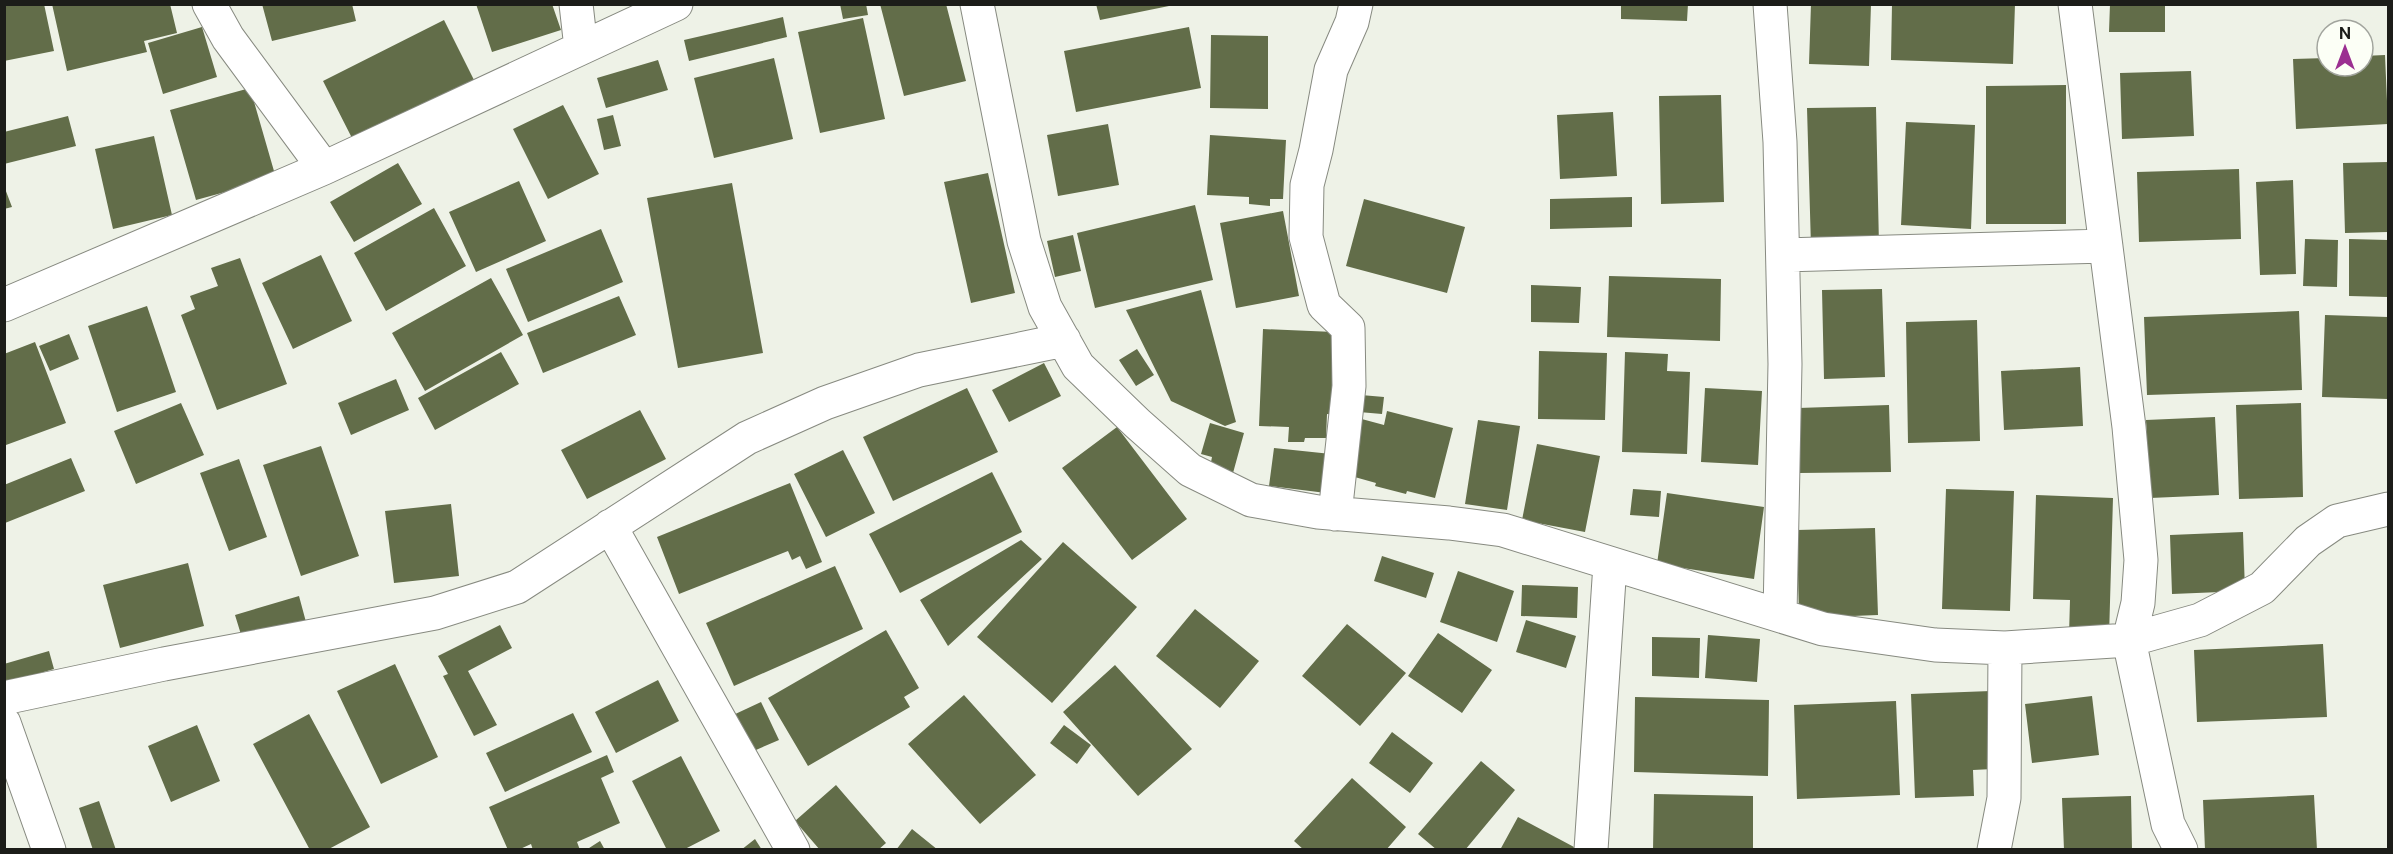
<svg xmlns="http://www.w3.org/2000/svg" width="2393" height="854" font-family="'Public Sans',sans-serif">
<style>
.building{fill:#626d49}
.lines{fill:none;stroke-linecap:round;stroke-linejoin:round}
.minor-casing{stroke:#878a80;stroke-width:35}
.minor{stroke:#fff;stroke-width:33}
</style>
<rect width="100%" height="100%" fill="#eef2e7"/>
<path class="building" d="M44,4L54,51L4,61V5Z
M52,4H170L177,33L144,41L147,52L67,71Z
M262,4H352L356,21L272,41Z
M476,4H552L561,30L492,52Z
M840,4H866L868,15L843,19Z
M880,4H946L966,81L904,96Z
M1096,4H1169V6L1100,20Z
M1621,4H1688L1687,21L1621,19Z
M1811,4H1871L1869,66L1809,64Z
M1892,4H2015L2013,64L1891,60Z
M2110,4H2165V32H2109Z
M783,17L787,37L689,61L684,40Z
M863,18L885,119L820,133L798,32Z
M444,20L475,82L354,142L323,81Z
M202,27L217,77L163,94L148,43Z
M1189,27L1201,88L1076,112L1064,51Z
M1211,35L1268,36V109L1210,108Z
M2385,55L2388,124L2296,129L2293,59L2327,58V66H2363V56Z
M774,58L793,139L714,158L694,78Z
M658,60L668,90L606,108L597,78Z
M2191,71L2194,136L2122,139L2120,73Z
M2066,85V224H1986V86Z
M250,88L276,178L196,200L170,110Z
M1721,95L1724,202L1661,204L1659,96Z
M563,105L599,174L548,199L513,129Z
M1876,107L1879,246L1811,247L1807,108Z
M1613,112L1617,176L1560,179L1557,115Z
M613,115L621,146L604,150L597,119Z
M68,116L76,146L4,164V132Z
M1906,122L1975,125L1971,229L1901,225Z
M1108,124L1119,185L1058,196L1047,135Z
M1210,135L1286,140L1283,199H1270V206L1249,204V197L1207,195Z
M154,136L172,215L113,229L95,149Z
M2388,162V232L2345,233L2343,163Z
M398,163L422,204L354,242L330,202Z
M2239,169L2241,239L2139,242L2137,172Z
M988,173L1015,293L971,303L944,182Z
M2293,180L2296,274L2260,275L2256,182Z
M519,181L546,241L476,272L449,212Z
M732,183L763,353L678,368L647,198Z
M4,186L12,207L4,209Z
M1632,197V227L1550,229V199Z
M1364,199L1465,227L1447,293L1346,266Z
M1195,205L1213,280L1095,308L1077,233Z
M434,208L466,266L386,311L354,253Z
M1283,211L1299,296L1236,308L1220,223Z
M601,229L623,282L528,322L506,269Z
M1073,235L1081,271L1055,277L1047,241Z
M2305,239L2338,240L2337,287L2303,286Z
M2349,239L2388,240V297L2349,296Z
M321,255L352,321L293,349L262,283Z
M240,258L287,384L217,410L181,315L195,309L190,296L218,286L211,268Z
M1609,276L1721,279L1720,341L1607,337Z
M491,278L523,335L425,391L392,333Z
M1531,285L1581,287L1579,323L1531,322Z
M1882,289L1885,377L1824,379L1822,290Z
M1201,290L1236,422L1225,426L1171,401L1126,310Z
M619,296L636,335L543,373L527,333Z
M147,306L176,392L117,412L88,326Z
M2299,311L2302,390L2147,395L2144,317Z
M2325,315L2388,317V399L2322,397Z
M1977,320L1980,441L1908,443L1906,322Z
M1263,329L1334,332L1337,415L1327,414L1326,438H1305L1304,442H1288L1289,427L1259,426Z
M69,334L79,359L50,371L39,346Z
M35,342L66,423L6,445L4,354Z
M1137,349L1154,375L1136,386L1119,360Z
M1539,351L1607,353L1605,420L1538,419Z
M501,352L519,384L435,430L418,398Z
M1625,352L1668,354L1667,371L1690,372L1687,454L1622,452Z
M1044,363L1061,396L1009,422L992,390Z
M2080,367L2083,426L2004,430L2001,371Z
M396,379L409,410L351,435L338,403Z
M967,388L998,452L893,501L863,437Z
M1705,388L1762,391L1758,465L1701,462Z
M1361,395L1384,397L1382,414L1359,412Z
M181,403L204,455L136,484L114,431Z
M2301,403L2303,497L2239,499L2236,405Z
M1889,405L1891,472L1799,473L1798,408Z
M640,410L666,459L587,499L561,450Z
M1387,411L1453,428L1435,498L1407,491L1406,494L1375,486L1376,483L1344,474L1358,418L1384,425Z
M2215,417L2219,495L2150,498L2146,420Z
M1478,420L1520,426L1507,510L1465,504Z
M1210,423L1244,433L1233,473L1210,467L1212,457L1201,454Z
M1117,427L1187,519L1132,560L1062,468Z
M1537,444L1600,456L1585,532L1522,520Z
M321,446L359,556L301,576L263,465Z
M1274,448L1331,454L1326,493L1269,486Z
M843,450L875,513L826,537L794,474Z
M71,458L85,491L5,523L4,485Z
M239,459L267,537L229,551L200,473Z
M992,472L1022,532L900,593L869,534Z
M790,483L822,562L806,569L800,556L792,560L788,551L679,594L657,537Z
M1633,489L1661,491L1659,517L1630,515Z
M1946,489L2014,491L2010,611L1942,609Z
M1667,493L1764,507L1754,579L1657,564Z
M2036,495L2113,498L2109,637L2069,635L2070,600L2033,599Z
M451,504L459,576L394,583L385,511Z
M1875,528L1878,615L1799,618L1797,530Z
M2243,532L2245,591L2172,594L2170,535Z
M1021,540L1042,559L948,646L920,600Z
M1063,542L1137,607L1052,703L977,637Z
M1382,556L1434,573L1426,598L1374,581Z
M188,563L204,626L120,648L103,585Z
M835,566L863,629L734,686L706,623Z
M1458,571L1514,591L1497,642L1440,622Z
M1522,585L1578,587L1577,618L1521,616Z
M299,596L306,622L243,641L235,615Z
M1195,609L1259,661L1220,708L1156,656Z
M1526,620L1576,636L1566,668L1516,652Z
M1347,624L1406,673L1360,726L1302,676Z
M500,625L512,648L468,671L497,725L474,736L443,676L448,674L438,656Z
M886,630L919,688L904,697L910,707L808,766L768,698Z
M1438,633L1492,670L1462,713L1408,676Z
M1708,635L1760,639L1757,682L1705,678Z
M1652,637L1700,638L1699,678L1652,676Z
M2323,644L2327,717L2197,722L2194,650Z
M49,651L54,669L6,683L4,664Z
M395,664L438,757L381,784L337,691Z
M1115,665L1192,749L1138,796L1063,712Z
M658,680L679,721L616,753L595,712Z
M1991,691L1993,769L1973,770L1974,796L1915,798L1911,694Z
M964,695L1036,775L980,824L908,744Z
M2092,696L2099,755L2032,763L2025,704Z
M1635,697L1769,700L1768,776L1634,772Z
M1896,701L1900,795L1797,799L1794,705Z
M761,702L779,740L749,753L731,716Z
M573,713L592,752L505,792L486,753Z
M309,714L370,827L327,850H310L253,744Z
M197,725L220,781L171,802L148,746Z
M1064,725L1091,745L1077,764L1050,743Z
M1392,732L1433,763L1410,793L1369,763Z
M607,755L614,772L601,778L620,823L577,842L580,850H533L531,844L518,850H508L489,807Z
M681,756L720,831L683,850H667L632,781Z
M1481,761L1515,790L1465,850H1437L1418,834Z
M1352,778L1406,827L1386,850H1304L1294,841Z
M836,785L886,843L878,850H820L795,821Z
M1654,794L1753,796V850H1653Z
M2314,795L2317,850H2205L2203,800Z
M2131,796L2132,850H2064L2062,798Z
M99,801L116,850H93L79,808Z
M1518,817L1574,847L1573,850H1500Z
M912,829L938,850H896Z
M755,839L762,850H741Z
M600,841L605,850H586Z"/>
<g class="lines">
<g class="minor-casing">
<path id="minor" d="M209,4L228,38L324,168
M576,4L581,48
M977,4L1024,241L1045,307L1078,366L1137,423L1190,470L1251,500L1318,512L1449,523L1503,530L1823,629L1935,645L2005,648L2129,640L2200,620L2262,588L2308,541L2337,521L2388,509
M1770,4L1780,142L1785,364L1780,615
M2075,4L2129,427L2141,560L2138,603L2129,640L2168,824L2181,850
M1783,255L2106,246
M4,305L324,168L676,4
M1335,514L1349,386L1348,328L1324,305L1306,237L1307,185L1316,150L1331,70L1352,22L1356,4
M610,526L793,850
M4,698L164,664L435,613L517,587L747,438L825,403L919,370L1064,340
M4,723L49,850
M1591,850L1610,564
M1994,850L2004,798L2005,648"/>
</g>
<use href="#minor" class="minor"/>
</g>
<rect width="2393" height="854" fill="none" stroke="#1c1d19" stroke-width="12"/>
<g transform="translate(2345 48)"><circle r="28" fill="#fcfff6" stroke="#a2a59e" stroke-width="1.5"/>
<path d="M0-4.5L10 22L0 15L-10 22Z" fill="#9b2f91"/>
<text y="-9" font-size="16" font-weight="bold" text-anchor="middle" fill="#1c1d19">N</text>
</g>
</svg>
